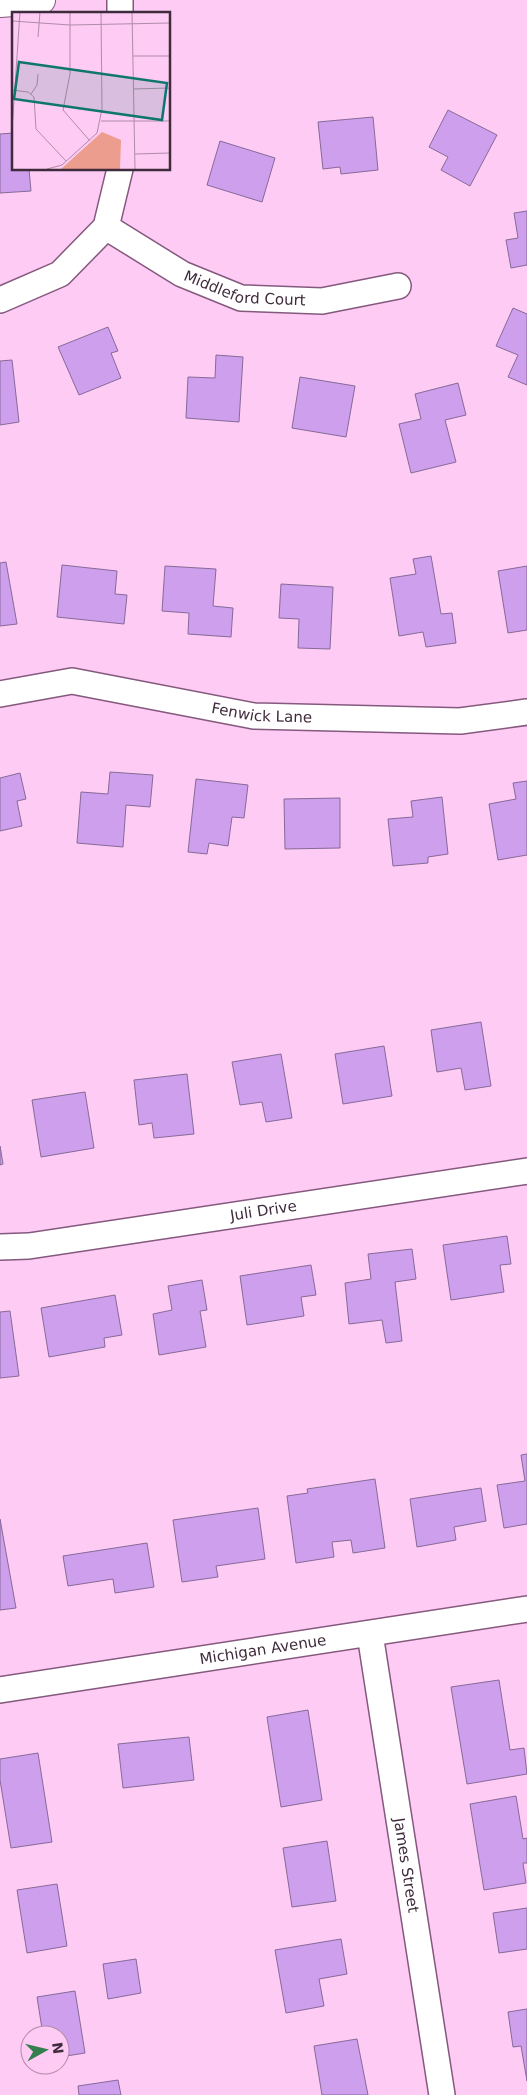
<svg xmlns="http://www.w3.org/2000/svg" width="527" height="2095" font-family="'DejaVu Sans',sans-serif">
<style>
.building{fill:#ce9fec;stroke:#866a98}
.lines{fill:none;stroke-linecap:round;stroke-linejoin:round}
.minor-casing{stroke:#84597d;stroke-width:28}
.secondary-casing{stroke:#84597d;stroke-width:30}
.minor{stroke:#fff;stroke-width:25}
.secondary{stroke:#fff;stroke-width:28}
.labels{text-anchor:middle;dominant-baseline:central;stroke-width:4;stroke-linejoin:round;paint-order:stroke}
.street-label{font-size:15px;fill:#3f2b3c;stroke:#fdcbf4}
.inset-road{fill:none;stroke:#b18baa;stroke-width:1}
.view{fill:#0f766e;fill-opacity:0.15;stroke:#0f766e;stroke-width:2.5}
.inset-edge{fill:none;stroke:#3f2b3c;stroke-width:2.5}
</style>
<rect width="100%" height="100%" fill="#fdcbf4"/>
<path class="building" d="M448,110L497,135L470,186L441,170L448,157L429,147Z
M373,117L378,170L341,174L340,167L323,169L318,122Z
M14,133V169H29L31,191L0,193V134Z
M220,141L275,158L262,202L207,185Z
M527,211V265L511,268L506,240L518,238L514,213Z
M513,308L527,314V385L508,377L518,355L496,346Z
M108,327L118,351L111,353L121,378L79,395L58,347Z
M216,355L243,357L239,422L186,418L188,377L215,378Z
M12,360L19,422L0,425V361Z
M300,377L355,386L346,437L292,428Z
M458,383L466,415L445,420L456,462L411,473L399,424L421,419L415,394Z
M431,556L441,614L452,613L456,643L426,647L423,632L399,636L390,578L416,574L413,559Z
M6,562L17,624L0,626V563Z
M62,565L117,571L115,594L127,595L124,624L57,617Z
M165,566L216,569L213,606L233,608L231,637L188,634L189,613L162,611Z
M527,566V630L508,633L498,571Z
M281,584L333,587L330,649L298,648L299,619L279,618Z
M110,772L153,775L150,807L126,805L123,847L77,843L81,792L108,794Z
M20,773L26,799L17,801L22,826L0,831V778Z
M196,779L248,785L244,818L232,817L228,846L209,843L207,854L188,852Z
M527,781V855L498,860L489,804L516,799L513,783Z
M442,797L448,854L428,857V863L393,866L388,819L413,817L411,801Z
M340,798V848L285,849L284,799Z
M481,1022L491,1086L465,1090L461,1068L437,1072L431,1030Z
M384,1046L392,1096L343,1104L335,1054Z
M281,1054L292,1118L266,1122L262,1102L240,1105L232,1062Z
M187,1074L194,1134L154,1138L152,1123L139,1125L134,1080Z
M85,1092L94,1148L41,1157L32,1100Z
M0,1146L3,1164L0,1165Z
M507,1236L511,1264L500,1265L504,1292L451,1300L443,1245Z
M412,1249L416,1279L395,1282L402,1341L386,1343L382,1320L349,1324L345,1283L371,1279L368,1254Z
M311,1265L316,1295L301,1297L304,1316L247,1325L240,1276Z
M202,1280L207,1310L200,1311L206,1347L159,1355L153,1314L172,1310L168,1286Z
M115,1295L122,1335L104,1338L105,1347L49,1357L41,1308Z
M10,1311L19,1376L0,1378V1312Z
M527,1454V1524L504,1528L497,1485L525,1481L521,1455Z
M375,1479L385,1548L353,1553L351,1540L332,1542L334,1557L296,1563L287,1496L308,1493L307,1489Z
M481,1488L486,1521L454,1527L456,1540L417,1547L410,1499Z
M258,1508L265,1559L216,1566L218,1577L182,1582L173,1520Z
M0,1519L16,1608L0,1610Z
M147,1543L154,1587L115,1593L113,1579L68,1586L63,1556Z
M499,1680L510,1750L524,1748L527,1774L467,1784L451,1687Z
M308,1710L322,1800L281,1807L267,1717Z
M189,1737L194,1780L123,1788L118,1744Z
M38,1753L52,1842L11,1848L0,1780V1759Z
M516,1796L523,1839L527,1838V1863H523L526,1883L484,1890L470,1804Z
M327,1841L336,1901L292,1907L283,1848Z
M57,1884L67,1946L27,1953L17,1890Z
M527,1908V1949L499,1953L493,1913Z
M341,1939L347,1974L319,1979L324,2006L286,2013L275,1950Z
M136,1959L141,1993L108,1999L103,1964Z
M75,1991L85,2053L60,2057V2035H43L37,1997Z
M527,2009V2081L521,2046L513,2047L508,2012Z
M357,2039L368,2095H322L314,2046Z
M118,2080L121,2095H79L78,2086Z"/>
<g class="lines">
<g class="minor-casing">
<g id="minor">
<path d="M120,0V14"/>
<path id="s1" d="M106,227L182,274L241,298L322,301L398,286"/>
<path d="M0,300L60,274L106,227L120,169"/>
<path id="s2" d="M0,694L72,681L254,716L460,721L527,712"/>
<path id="s3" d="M0,1247L29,1246L527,1171"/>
<path id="s4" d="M370,1634L442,2095"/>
<path id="s5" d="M0,1690L527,1609"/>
</g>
</g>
<g class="secondary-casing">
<path id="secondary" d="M0,3L41,0"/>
</g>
<use href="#minor" class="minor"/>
<use href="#secondary" class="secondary"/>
</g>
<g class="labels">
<g class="street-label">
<text stroke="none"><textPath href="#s1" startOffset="155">Middleford Court</textPath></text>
<text stroke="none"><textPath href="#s2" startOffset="266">Fenwick Lane</textPath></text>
<text stroke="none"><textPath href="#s3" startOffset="266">Juli Drive</textPath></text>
<text stroke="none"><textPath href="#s5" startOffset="266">Michigan Avenue</textPath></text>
<text stroke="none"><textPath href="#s4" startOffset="234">James Street</textPath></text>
</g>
</g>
<g transform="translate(12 12)">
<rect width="158" height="158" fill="#fdcbf4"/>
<path d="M90,120L109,128L108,157H49Z" fill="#ec9d8d"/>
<path class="inset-road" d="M58,0V62L51,98L78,129M120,0L123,157M0,9L58,13L158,11M26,25L28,0M121,44H158M121,77L158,76M0,78L16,80L22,85L24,117L54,149M19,82L25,73L26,62M89,109H158M0,118L8,0M123,142L158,141M35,157L50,153L85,121L90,97L89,0"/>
<path class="view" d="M7,50L155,71L150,108L2,87Z"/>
<rect width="158" height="158" class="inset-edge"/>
</g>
<g transform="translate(45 2050) rotate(82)"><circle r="24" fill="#fdcbf4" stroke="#b18baa"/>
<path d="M0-4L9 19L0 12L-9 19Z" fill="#347f4d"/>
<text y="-8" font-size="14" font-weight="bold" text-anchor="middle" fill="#3f2b3c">N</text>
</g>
</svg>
